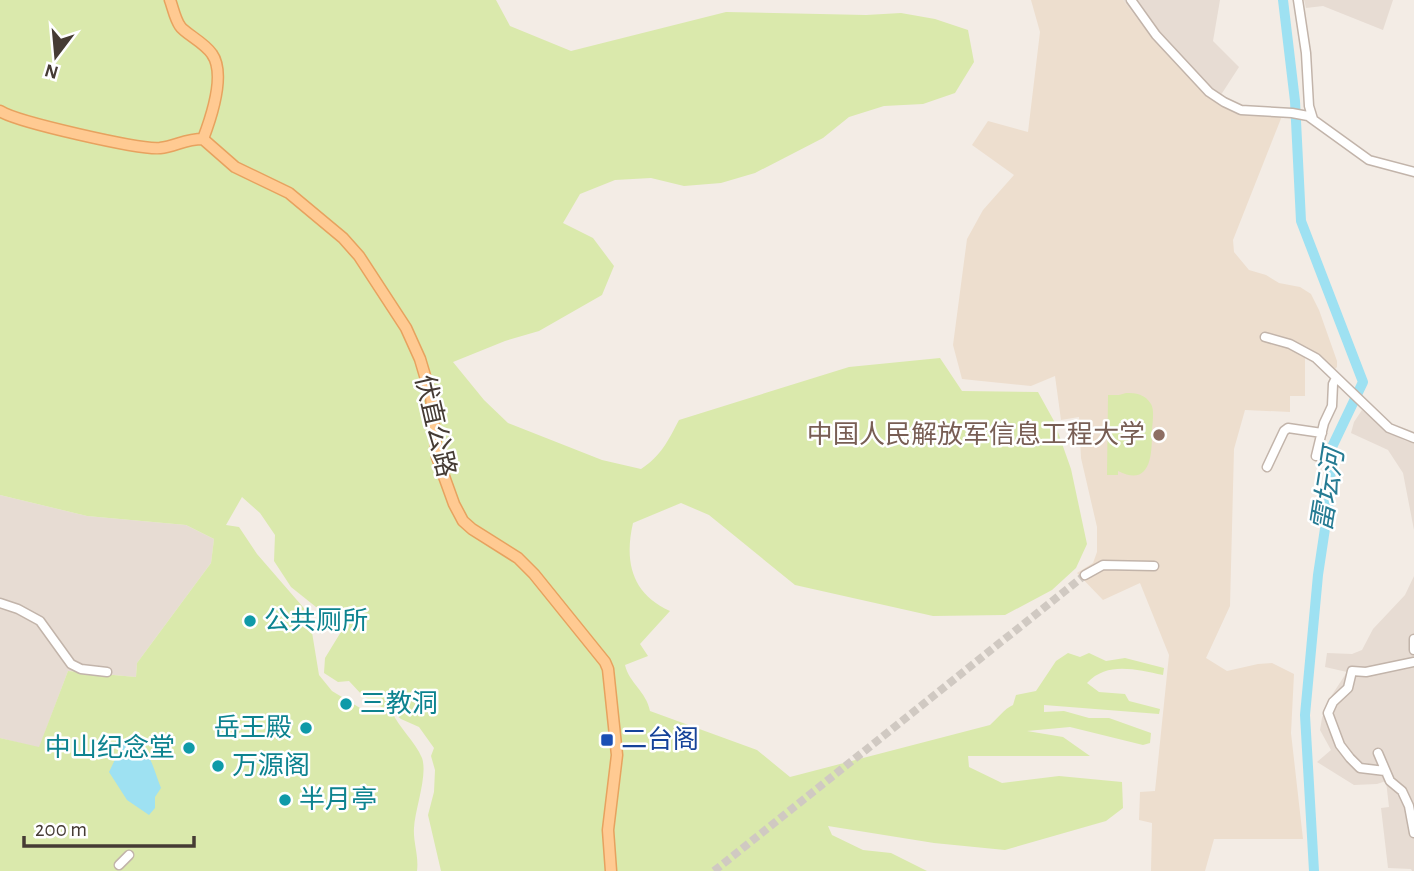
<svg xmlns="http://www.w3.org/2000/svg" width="1414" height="871" font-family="'Alegreya Sans','Noto Sans SC',sans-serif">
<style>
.residential{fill:#e7dcd3}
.education{fill:#eddece}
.green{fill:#dae9ac;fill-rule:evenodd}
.water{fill:#9ee1f2}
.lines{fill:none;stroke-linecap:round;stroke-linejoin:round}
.river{stroke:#9ee1f2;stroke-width:10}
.minor-tunnel{stroke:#d0c9c2;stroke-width:8;stroke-dasharray:8 4;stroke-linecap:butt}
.minor-casing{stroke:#c2b4aa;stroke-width:11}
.major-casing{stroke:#e7a25f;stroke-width:13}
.minor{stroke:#fff;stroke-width:8}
.major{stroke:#ffca92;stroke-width:10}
.education-dot{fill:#8d6e63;stroke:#fff;stroke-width:2.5}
.culture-dot{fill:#0f9aa8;stroke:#fff;stroke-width:2.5}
.transit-dot{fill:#1a4fb4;stroke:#fff;stroke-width:2.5}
.labels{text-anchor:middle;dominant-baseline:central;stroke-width:5;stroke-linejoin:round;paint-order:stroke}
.street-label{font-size:26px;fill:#453b34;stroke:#fff}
.education-label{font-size:26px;fill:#785e54;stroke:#fff;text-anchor:end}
.culture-label{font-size:26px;fill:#0d838f;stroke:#fff;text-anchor:start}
.transit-label{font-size:26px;fill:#164399;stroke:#fff;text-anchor:start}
.water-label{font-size:28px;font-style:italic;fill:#257b93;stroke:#fff}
</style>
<rect width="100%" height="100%" fill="#f3ece5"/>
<path class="residential" d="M1123,0H1220L1213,41L1239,67L1217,101L1148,32Z
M1304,0H1393L1383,30L1323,6L1306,8Z
M1362,410L1388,432L1406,441L1414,443V530L1403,473L1388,450L1351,433L1354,422Z
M0,495L87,516L186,525L214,539L211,563L137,663L136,677L68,671L39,748L0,738Z
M1414,576V871H1412L1411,869L1388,868L1381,808L1389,807L1386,781L1377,784L1354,785L1317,762L1331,750L1320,730L1322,718L1328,701L1347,672L1325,667L1327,653L1352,654L1362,650L1373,629L1405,595Z"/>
<path class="education" d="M1031,0H1123L1148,32L1217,101L1231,110L1282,116L1233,240L1234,252L1249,270L1266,275L1279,283L1300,287L1311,294L1319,310L1337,361V367L1335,369L1305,349V396H1290V412L1245,410L1234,449L1230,606L1206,658L1227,671L1258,664L1272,663L1294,674L1291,733L1303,839H1214L1205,871H1151L1152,823L1139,820L1140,792L1155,791L1169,655L1140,583L1103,600L1077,573L1093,563L1097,552V527L1081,458L1079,417L1061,420L1055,376L1031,386L962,379L953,345L967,239L983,210L1014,175L972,145L988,121L1028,132L1040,32Z"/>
<path class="green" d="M0,0H496L510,26L571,51L726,12L866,15L901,13L935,19L968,30L974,62L955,93L923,104L884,106L849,117L823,138L755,173L721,183L684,186L651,178L615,180L580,194L563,223L593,238L614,266L602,295L539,331L505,341L453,362L484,400L508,423L602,460L641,469C661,456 668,441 679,420L849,367L940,358L962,391L1038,392L1054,421L1071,469L1087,544L1076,568L1052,590L1005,615L933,616L795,585L709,515L681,503L633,523C624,562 632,594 670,611L640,644L648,656L625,665C629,683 646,691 650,711L757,750L790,777L990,725C998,718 1004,709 1013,705L1016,695L1036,691L1056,661L1068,653L1080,657L1089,653L1106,661L1125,658L1164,668L1163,675C1136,670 1108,661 1087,683L1099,692L1125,694L1129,701L1160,709L1159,714L1044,705V712L1064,711L1089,718H1109L1151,733L1150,743L1143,745L1070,727L1027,731L1063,737L1090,756H968L969,767L1002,783L1059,776L1122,782L1123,808L1106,821L1005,850L934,843L828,826L832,835L863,850L891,853L927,871H441L428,815L434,792L435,770L431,756L434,748L419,727L401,719L392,712C399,728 415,741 422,758C428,775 415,809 414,828C413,842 419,856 417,871H0V738L39,747L68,671L136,677L137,663L211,563L214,539L186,525L87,516L0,495ZM242,497L260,513L275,535L274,561L291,587L316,607L337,609L343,614L347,622L325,658L324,673L338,682L349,681L363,696L390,712L360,708L332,691L319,675L309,614L257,554L239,527L226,525Z
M1126,393C1136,393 1145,394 1151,404C1155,411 1152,424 1152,432C1152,454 1151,488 1118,471V475H1107L1108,395H1119Z"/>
<path class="water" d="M130,738C149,744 154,771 161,788L155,797V808L149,815L127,800L109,772L123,743Z"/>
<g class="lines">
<path class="river" d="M1283,0L1295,101L1301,221L1363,382L1332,447L1329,502L1318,575L1305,715L1314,871"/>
<path class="minor-tunnel" d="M714,871L1085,575"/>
<g class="minor-casing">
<path id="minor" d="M1131,0L1156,35L1209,92L1224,102L1241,110L1292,113L1308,116L1369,160L1414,172
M1298,0L1306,53L1309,106L1313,119
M1265,337L1290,344L1316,358L1389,428L1414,438
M1316,456L1324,423L1332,406L1333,384L1336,378
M1267,467L1284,431L1288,428L1322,433
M1085,575L1103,565L1154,566
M0,603L18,609L40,621L71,664L81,669L107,672
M1414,639V650
M1378,753L1390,781L1402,791L1409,806L1414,833
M1385,771L1360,768L1350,758L1340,745L1328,713L1333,702L1348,688L1352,671L1366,672L1414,662
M119,865L129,855"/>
</g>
<g class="major-casing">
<path id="major" d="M170,0C173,8 175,19 180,26C184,33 204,42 212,54C226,74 211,118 203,139
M0,111C17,122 140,150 160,148C176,146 185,139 203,139
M203,139L235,167L289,193L343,238L359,256L406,328L420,359L431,396L437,457L454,504L463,521L472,529L518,558L534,574L605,662L608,669L617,755L608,830L611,871"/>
</g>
<use href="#minor" class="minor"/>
<use href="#major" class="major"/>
</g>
<circle class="education-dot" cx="1159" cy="435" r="7"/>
<g class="culture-dot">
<circle cx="250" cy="621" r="7"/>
<circle cx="346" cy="704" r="7"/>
<circle cx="306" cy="728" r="7"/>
<circle cx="189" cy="748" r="7"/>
<circle cx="218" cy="766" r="7"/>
<circle cx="285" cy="800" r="7"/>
</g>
<rect class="transit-dot" x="600" y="733" width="14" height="14" rx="3.5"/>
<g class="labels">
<g class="street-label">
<text transform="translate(435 426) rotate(77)">伏直公路</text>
</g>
<g class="education-label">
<text x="1145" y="435">中国人民解放军信息工程大学</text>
</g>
<g class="culture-label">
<text x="264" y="621">公共厕所</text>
<text x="360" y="704">三教洞</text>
<text x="292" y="728" text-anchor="end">岳王殿</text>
<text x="175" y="748" text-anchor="end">中山纪念堂</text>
<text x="232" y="766">万源阁</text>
<text x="299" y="800">半月亭</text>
</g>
<g class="transit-label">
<text x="621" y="740">二台阁</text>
</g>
<g class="water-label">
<text transform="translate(1329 490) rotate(-81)">雷坛河</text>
</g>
</g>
<g transform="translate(56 56) rotate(196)" stroke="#ffffff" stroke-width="5" paint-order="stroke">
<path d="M0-5L12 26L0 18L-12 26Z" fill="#453b34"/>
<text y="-10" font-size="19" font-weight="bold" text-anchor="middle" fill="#453b34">N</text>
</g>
<path d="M24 836v10h170v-10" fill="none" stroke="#453b34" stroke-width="3.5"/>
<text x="35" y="836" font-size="21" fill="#453b34" stroke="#ffffff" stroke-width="5" paint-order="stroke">200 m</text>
</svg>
